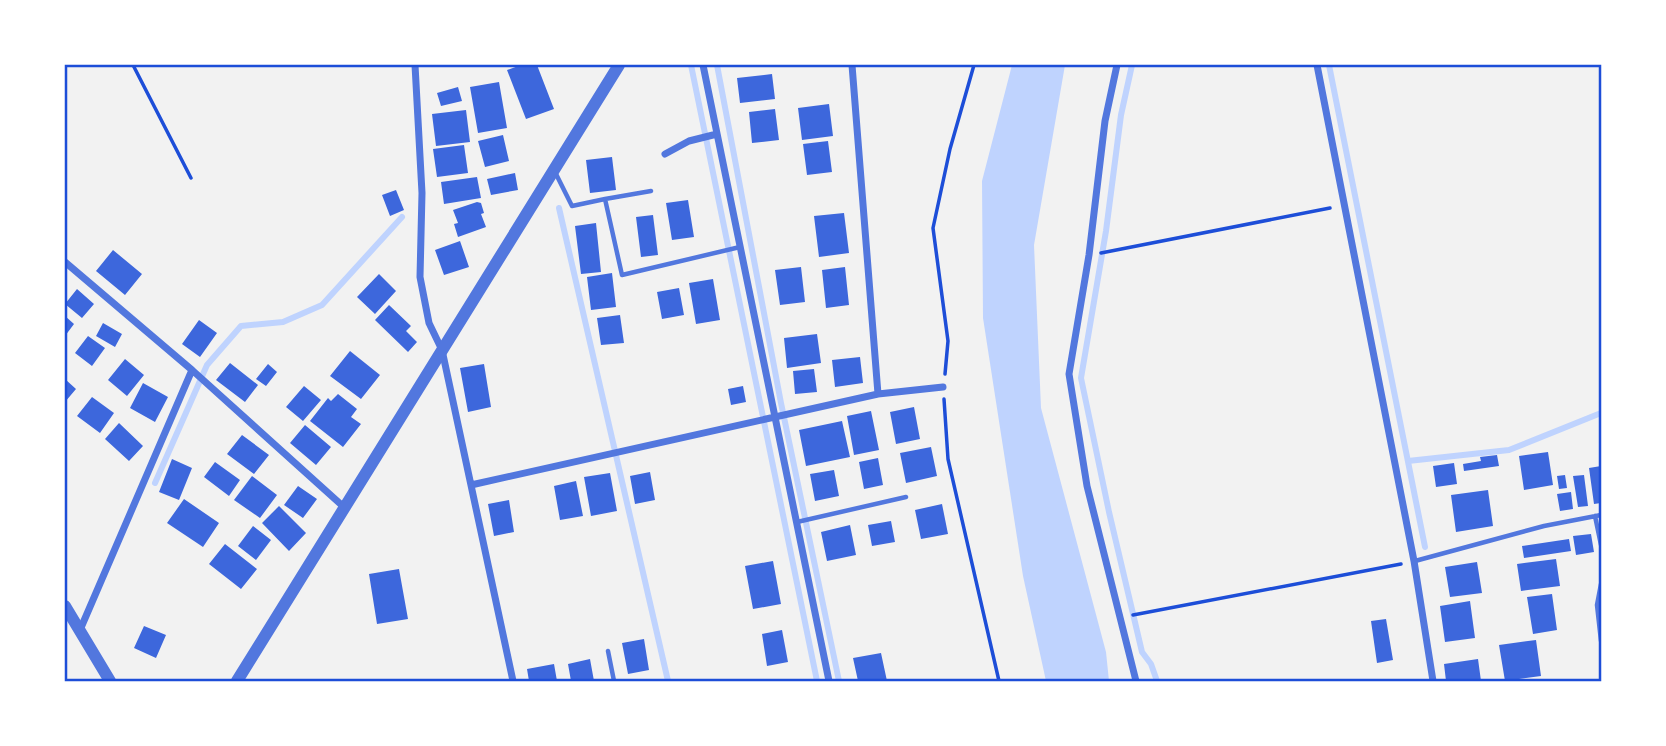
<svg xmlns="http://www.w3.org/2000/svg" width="1666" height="746" font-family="'IBM Plex Sans',sans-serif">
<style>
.water{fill:#bfd3fe}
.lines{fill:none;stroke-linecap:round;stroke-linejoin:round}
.stream{stroke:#bfd3fe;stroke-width:6}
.building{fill:#3d67dc}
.path{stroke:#1d4ed8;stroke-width:3.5}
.service{stroke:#5277de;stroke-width:4.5}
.minor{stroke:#5277de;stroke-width:7}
.tertiary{stroke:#5277de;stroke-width:12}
.neatline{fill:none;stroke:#1d4ed8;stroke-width:2.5}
</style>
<rect width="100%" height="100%" fill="#f2f2f2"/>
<path class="water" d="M1012,65H1065L1034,245L1041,408L1106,652L1109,681H1046L1023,576L983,318L982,181Z"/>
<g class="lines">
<path class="stream" d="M691,65L817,681
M717,65L781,403L839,681
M1132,65L1121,115L1106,231L1081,378L1109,512L1142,652L1151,664L1157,681
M1329,65L1425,547
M559,208L668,681
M1408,461L1509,450L1601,413
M155,483L207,365L241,326L283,322L322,305L402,217"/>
</g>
<path class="building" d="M521,65H537L554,109L526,119L507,70Z
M772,74L775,99L740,103L737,78Z
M499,82L507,128L478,133L470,87Z
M458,87L462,101L441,106L437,93Z
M829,104L833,136L802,140L798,108Z
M775,109L779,140L752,143L749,112Z
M466,110L470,142L436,146L432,114Z
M503,135L509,161L485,167L478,141Z
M828,141L832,172L807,175L803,144Z
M464,145L468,173L437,177L433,149Z
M612,157L616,190L590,193L586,160Z
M515,173L518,190L491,195L487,179Z
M477,177L481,198L444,204L441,182Z
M396,190L404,210L390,216L382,195Z
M688,200L694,237L672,240L666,203Z
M477,202L481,203L484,213L481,214L486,227L458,237L454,224L458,223L453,210Z
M844,213L849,253L819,257L814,216Z
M653,215L658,255L641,257L636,217Z
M596,223L601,272L581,274L575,226Z
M460,241L469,267L444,275L435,250Z
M113,250L142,274L125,295L96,271Z
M801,267L805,302L780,305L775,270Z
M845,267L849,305L826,308L822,270Z
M612,273L616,307L591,310L587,277Z
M379,274L396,291L375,314L357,297Z
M713,279L720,320L696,324L689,283Z
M679,288L684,315L662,319L657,292Z
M77,289L94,304L82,318L65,304Z
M389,305L411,326L406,331L417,342L408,352L375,320Z
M620,315L624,343L601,345L597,318Z
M65,316L74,324L65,336Z
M199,320L217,333L200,357L182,344Z
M103,323L122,334L115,347L96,336Z
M817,334L821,363L787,368L784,338Z
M88,336L105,348L92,366L75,353Z
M350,351L380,375L361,399L330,376Z
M860,357L863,383L835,387L832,360Z
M125,359L144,375L127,396L108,380Z
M230,363L258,385L245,402L216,380Z
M268,364L277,372L266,386L256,379Z
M484,364L491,407L468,412L460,368Z
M814,369L817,392L795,394L793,371Z
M65,379L76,389L65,402Z
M143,383L168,397L155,422L130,408Z
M304,386L321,400L303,421L286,407Z
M743,386L746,402L731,405L728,389Z
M338,394L357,409L351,417L361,424L343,447L310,421L328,398L331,401Z
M92,397L114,413L100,433L77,416Z
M914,407L920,439L896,444L890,412Z
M871,411L879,450L854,455L847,416Z
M842,421L850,457L806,466L799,430Z
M119,423L143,446L129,461L105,439Z
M305,425L331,447L316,465L290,443Z
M242,435L269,455L254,474L227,454Z
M931,447L937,476L906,483L900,453Z
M1548,452L1553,485L1524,490L1519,456Z
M1497,455L1499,466L1464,471L1463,464L1481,461L1480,457Z
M878,458L883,485L864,489L859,462Z
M172,459L192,468L179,500L159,492Z
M215,462L240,480L229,496L204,477Z
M1454,463L1457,484L1436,487L1433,466Z
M1601,466V503L1594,504L1589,468Z
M834,470L839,496L815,501L810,474Z
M650,472L655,500L635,504L630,476Z
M610,473L617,511L591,516L584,477Z
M1565,475L1567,488L1559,489L1557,476Z
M1584,475L1588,506L1578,507L1573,476Z
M252,476L277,495L260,518L234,500Z
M576,481L583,516L560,520L554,486Z
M298,486L317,499L303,518L284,505Z
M1488,490L1493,526L1456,532L1451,495Z
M1571,492L1573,509L1560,511L1557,494Z
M184,499L219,523L203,547L167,523Z
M509,500L514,532L494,536L488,504Z
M942,504L948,534L921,539L915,510Z
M279,506L306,533L289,551L262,523Z
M891,521L895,542L872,546L868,525Z
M850,525L856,555L827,561L821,532Z
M253,526L271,540L256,560L238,546Z
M1591,534L1594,552L1576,555L1573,536Z
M1569,539L1571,551L1524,558L1522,546Z
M225,544L257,569L241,589L209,564Z
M1556,559L1560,586L1521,591L1517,564Z
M773,561L781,604L753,609L745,566Z
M1477,562L1482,593L1450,597L1445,567Z
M399,569L408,619L377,624L369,574Z
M1552,594L1557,630L1533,634L1527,597Z
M1470,601L1475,638L1445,642L1440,606Z
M1386,619L1393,660L1377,663L1371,621Z
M144,626L166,635L156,658L134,648Z
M782,630L788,662L767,666L762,634Z
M644,639L649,670L628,674L622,643Z
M1536,640L1541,676L1505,681L1499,645Z
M881,653L887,681H858L853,658Z
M590,659L594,681H571L568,664Z
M1478,659L1481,681H1446L1444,664Z
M554,664L557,681H529L527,669Z"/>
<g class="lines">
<path class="path" d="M133,65L191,178
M1101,253L1330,208
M945,374L948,341L933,228L950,149L974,65
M944,399L948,459L999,681
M1133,615L1401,564"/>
<path class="service" d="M556,174L572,206L605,199L622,275L740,247
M605,199L651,191
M1595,516L1601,545
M797,522L906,497
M1415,561L1544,526L1601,515
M1601,584L1597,605L1601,641
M608,651L614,681"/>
<path class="minor" d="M415,65L422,193L420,277L429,323L442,350L513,681
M703,65L829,681
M852,65L878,394
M1117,65L1105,121L1089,255L1069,374L1087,486L1136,681
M1317,65L1414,561L1433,681
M665,154L689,141L717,134
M65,262L192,370L345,508
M471,485L878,394L943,387
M80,630L192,370"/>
<path class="tertiary" d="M65,606L110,681
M237,681L619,65"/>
</g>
<rect width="1666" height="746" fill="none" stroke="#ffffff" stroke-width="133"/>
<rect x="66" y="66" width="1534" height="614" class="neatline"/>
</svg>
